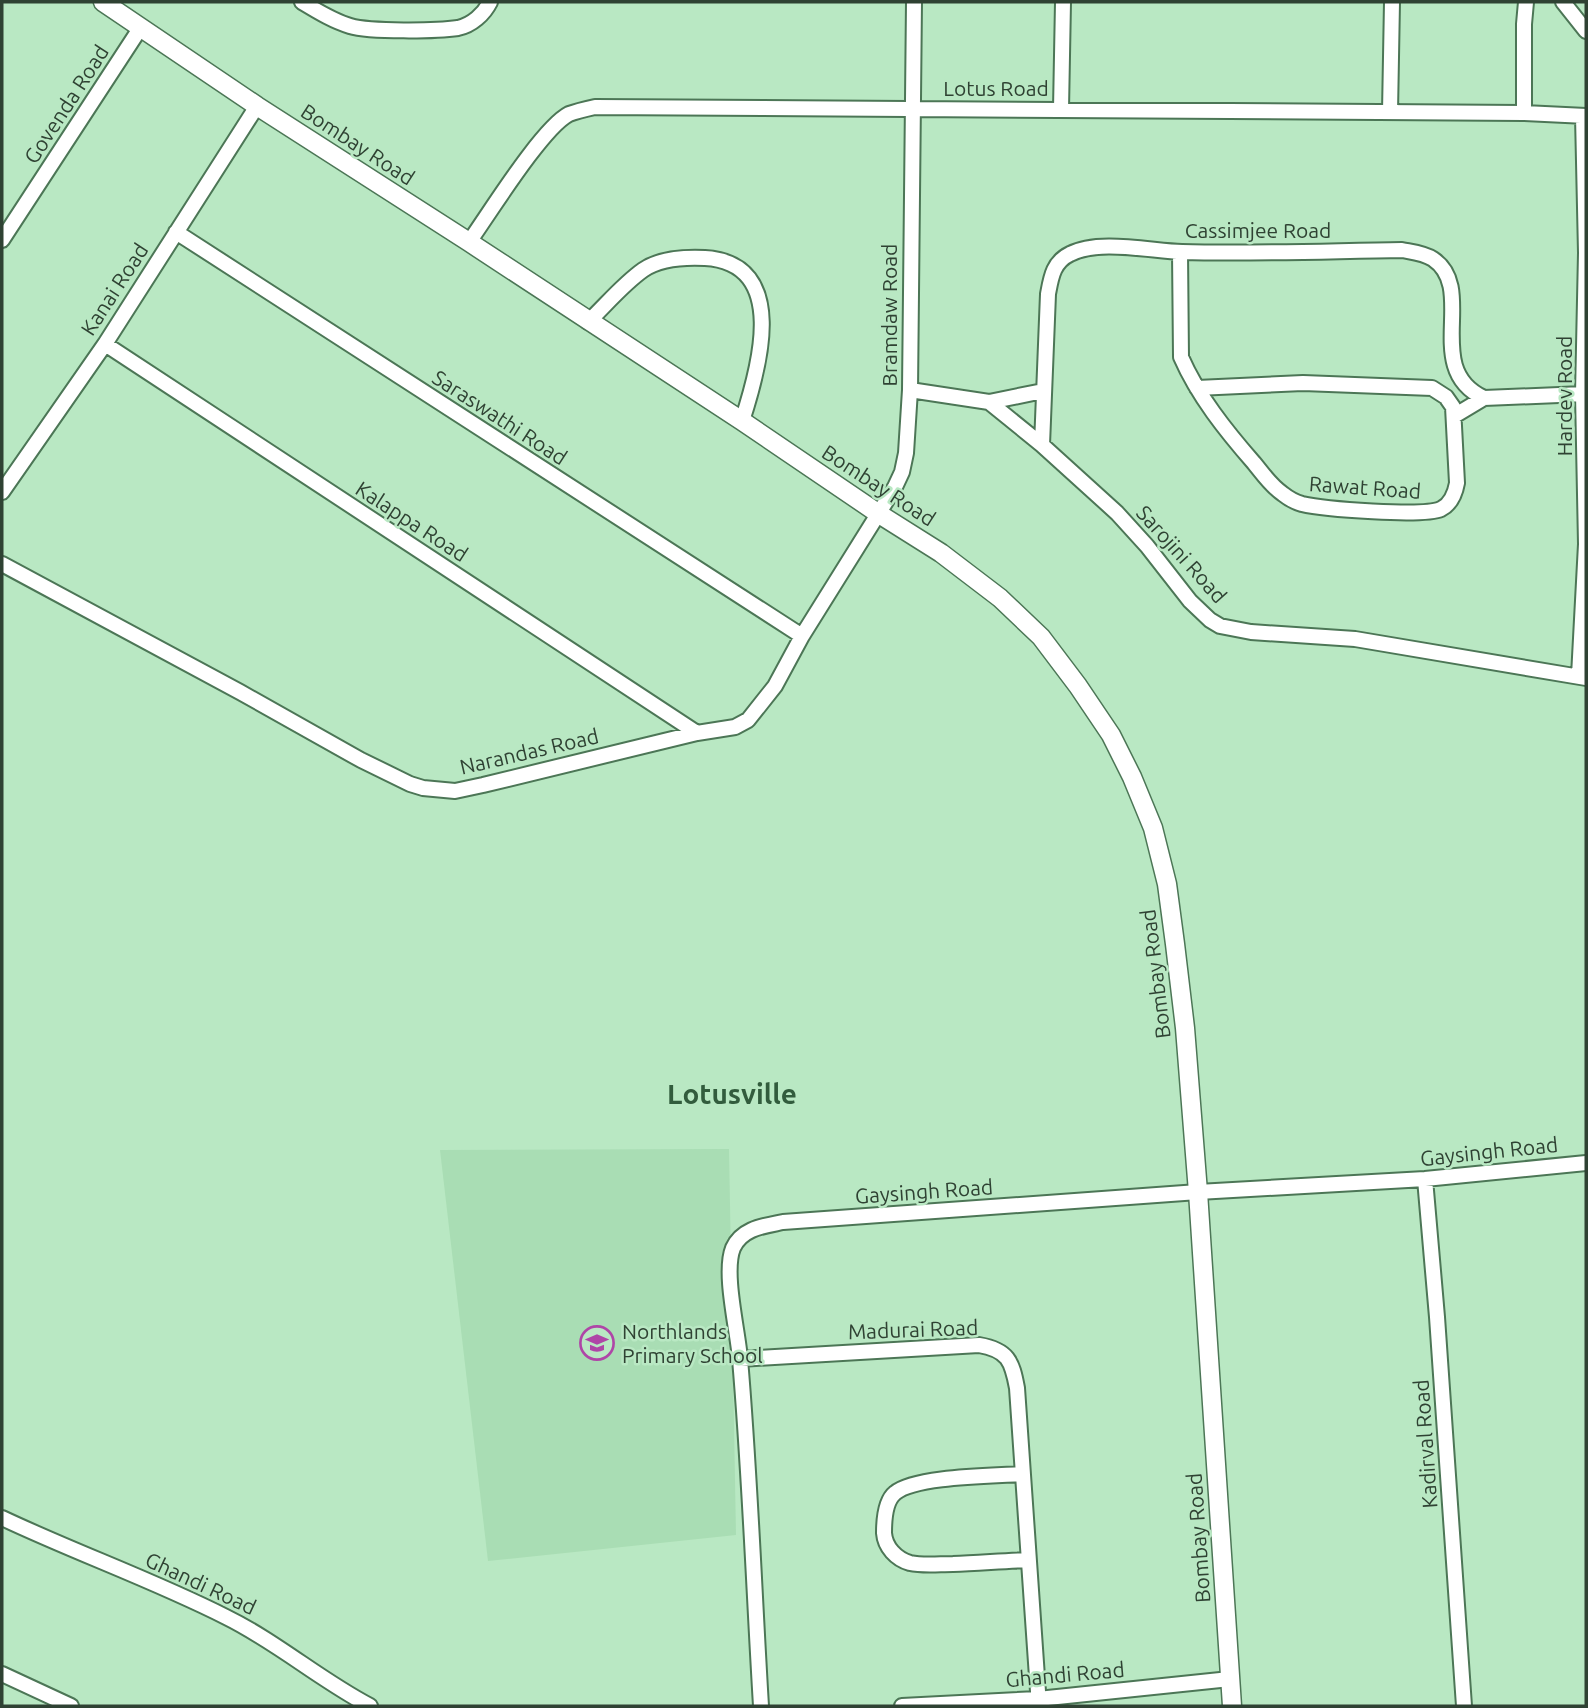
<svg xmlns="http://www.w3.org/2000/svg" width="1588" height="1708" font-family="Ubuntu,sans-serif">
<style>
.built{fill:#a9ddb4}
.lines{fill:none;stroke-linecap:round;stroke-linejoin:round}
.minor-casing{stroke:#4c7656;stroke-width:18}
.tertiary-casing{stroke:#4c7656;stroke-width:21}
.minor{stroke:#fff;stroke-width:14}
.tertiary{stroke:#fff;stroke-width:18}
.labels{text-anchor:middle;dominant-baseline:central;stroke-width:5;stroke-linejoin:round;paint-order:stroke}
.street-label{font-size:21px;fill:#2f4233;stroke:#b9e8c3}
.poi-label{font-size:21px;fill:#2f4233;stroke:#b9e8c3;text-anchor:start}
.district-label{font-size:28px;font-weight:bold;fill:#325c3d;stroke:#b9e8c3}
</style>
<rect width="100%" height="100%" fill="#b9e8c3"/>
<path class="built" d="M729,1149L736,1535L488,1561L440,1150Z"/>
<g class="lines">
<g class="minor-casing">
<path id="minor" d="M302,2C317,11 333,21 350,26C370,32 437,31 458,28C472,25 484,14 490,2
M1563,2L1586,31
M1061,109L1063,2
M1390,112L1392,2
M1524,113V24L1526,2
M176,232L802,636
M2,240L141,27
M469,242C489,214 542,128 569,114C577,111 586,109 595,107L1524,113L1586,116
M1180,252L1181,357C1198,396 1226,431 1254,463C1263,474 1271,486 1283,494C1288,498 1295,502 1302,504C1323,509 1423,517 1441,509C1451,504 1455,494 1457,483L1453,407L1446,397L1432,388L1303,383L1197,388
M588,322C606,305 622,285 643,270C660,258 684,257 705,258C790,263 759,369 742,421
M105,344L697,733
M910,390L989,402L1042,445L1117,513L1147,546L1190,601L1210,620L1220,626L1251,632L1355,639L1586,678
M989,402L1043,391
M1454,416L1484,398L1583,394
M1042,445L1048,294C1051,278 1053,262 1070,254C1098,239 1151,251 1182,252C1255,254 1329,251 1402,250C1412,252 1424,253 1433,259C1478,289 1421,369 1484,398
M2,492L105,344L257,106
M2,564L240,692L361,760L410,784L423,788L455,791L483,785L697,733L735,727L748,720L775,686L802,636L895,487L902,472L906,453L910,390L914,2
M1579,676L1586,544L1583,394L1586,253L1583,116
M1425,1179L1437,1317L1464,1706
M740,1359L979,1345C1008,1350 1012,1361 1017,1388L1039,1706
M1021,1474C994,1476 915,1476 895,1493C885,1501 884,1520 884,1533C885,1547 896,1559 910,1563C923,1566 939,1564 953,1564C978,1563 1003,1561 1028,1560
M2,1518C76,1553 153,1580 226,1617C277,1642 320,1680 370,1706
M2,1674L71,1706
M761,1706C754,1591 750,1475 740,1359C738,1331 723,1273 733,1248C742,1228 764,1226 783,1222L1198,1192L1425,1179L1586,1163
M902,1706L1038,1699L1230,1679"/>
</g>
<g class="tertiary-casing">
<path id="tertiary" d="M103,2L257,106L469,242L742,421L879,514L941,553L1000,598L1041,637L1078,686L1111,735L1132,777L1153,828L1167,884L1175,944L1185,1028L1198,1192L1232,1706"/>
</g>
<use href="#minor" class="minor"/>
<use href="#tertiary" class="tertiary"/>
</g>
<defs>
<g id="school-ring" transform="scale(1.75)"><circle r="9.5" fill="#b9e8c3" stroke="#af45a7" stroke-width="1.5"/><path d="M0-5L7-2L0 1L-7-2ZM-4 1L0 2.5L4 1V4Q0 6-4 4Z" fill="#af45a7"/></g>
</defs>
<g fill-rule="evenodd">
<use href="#school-ring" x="597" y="1343"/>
</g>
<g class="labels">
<g class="street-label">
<text x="996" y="88">Lotus Road</text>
<text transform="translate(66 104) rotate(-57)">Govenda Road</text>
<text transform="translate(358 144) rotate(33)">Bombay Road</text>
<text x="1258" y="230">Cassimjee Road</text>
<text transform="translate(114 289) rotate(-57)">Kanai Road</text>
<text transform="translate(889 315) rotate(-90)">Bramdaw Road</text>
<text transform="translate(1564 396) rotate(-90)">Hardev Road</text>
<text transform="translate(500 417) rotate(33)">Saraswathi Road</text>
<text transform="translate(879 485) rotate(33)">Bombay Road</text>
<text transform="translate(1365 487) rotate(4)">Rawat Road</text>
<text transform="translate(412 521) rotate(33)">Kalappa Road</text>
<text transform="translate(1182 554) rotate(48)">Sarojini Road</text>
<text transform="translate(529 751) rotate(-13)">Narandas Road</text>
<text transform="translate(1155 974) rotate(-97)">Bombay Road</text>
<text transform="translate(1489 1151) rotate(-6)">Gaysingh Road</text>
<text transform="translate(924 1191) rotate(-4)">Gaysingh Road</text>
<text transform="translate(913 1329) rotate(-2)">Madurai Road</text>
<text transform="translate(1425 1444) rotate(-94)">Kadirval Road</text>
<text transform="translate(1198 1538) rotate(-94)">Bombay Road</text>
<text transform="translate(201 1583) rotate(25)">Ghandi Road</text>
<text transform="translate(1065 1674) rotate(-5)">Ghandi Road</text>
</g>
<g class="poi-label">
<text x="622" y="1331">Northlands<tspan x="622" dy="24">Primary School</tspan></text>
</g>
<g class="district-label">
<text x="732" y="1093">Lotusville</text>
</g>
</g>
<rect width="1588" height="1708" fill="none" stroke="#2f4233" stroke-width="7"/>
</svg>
